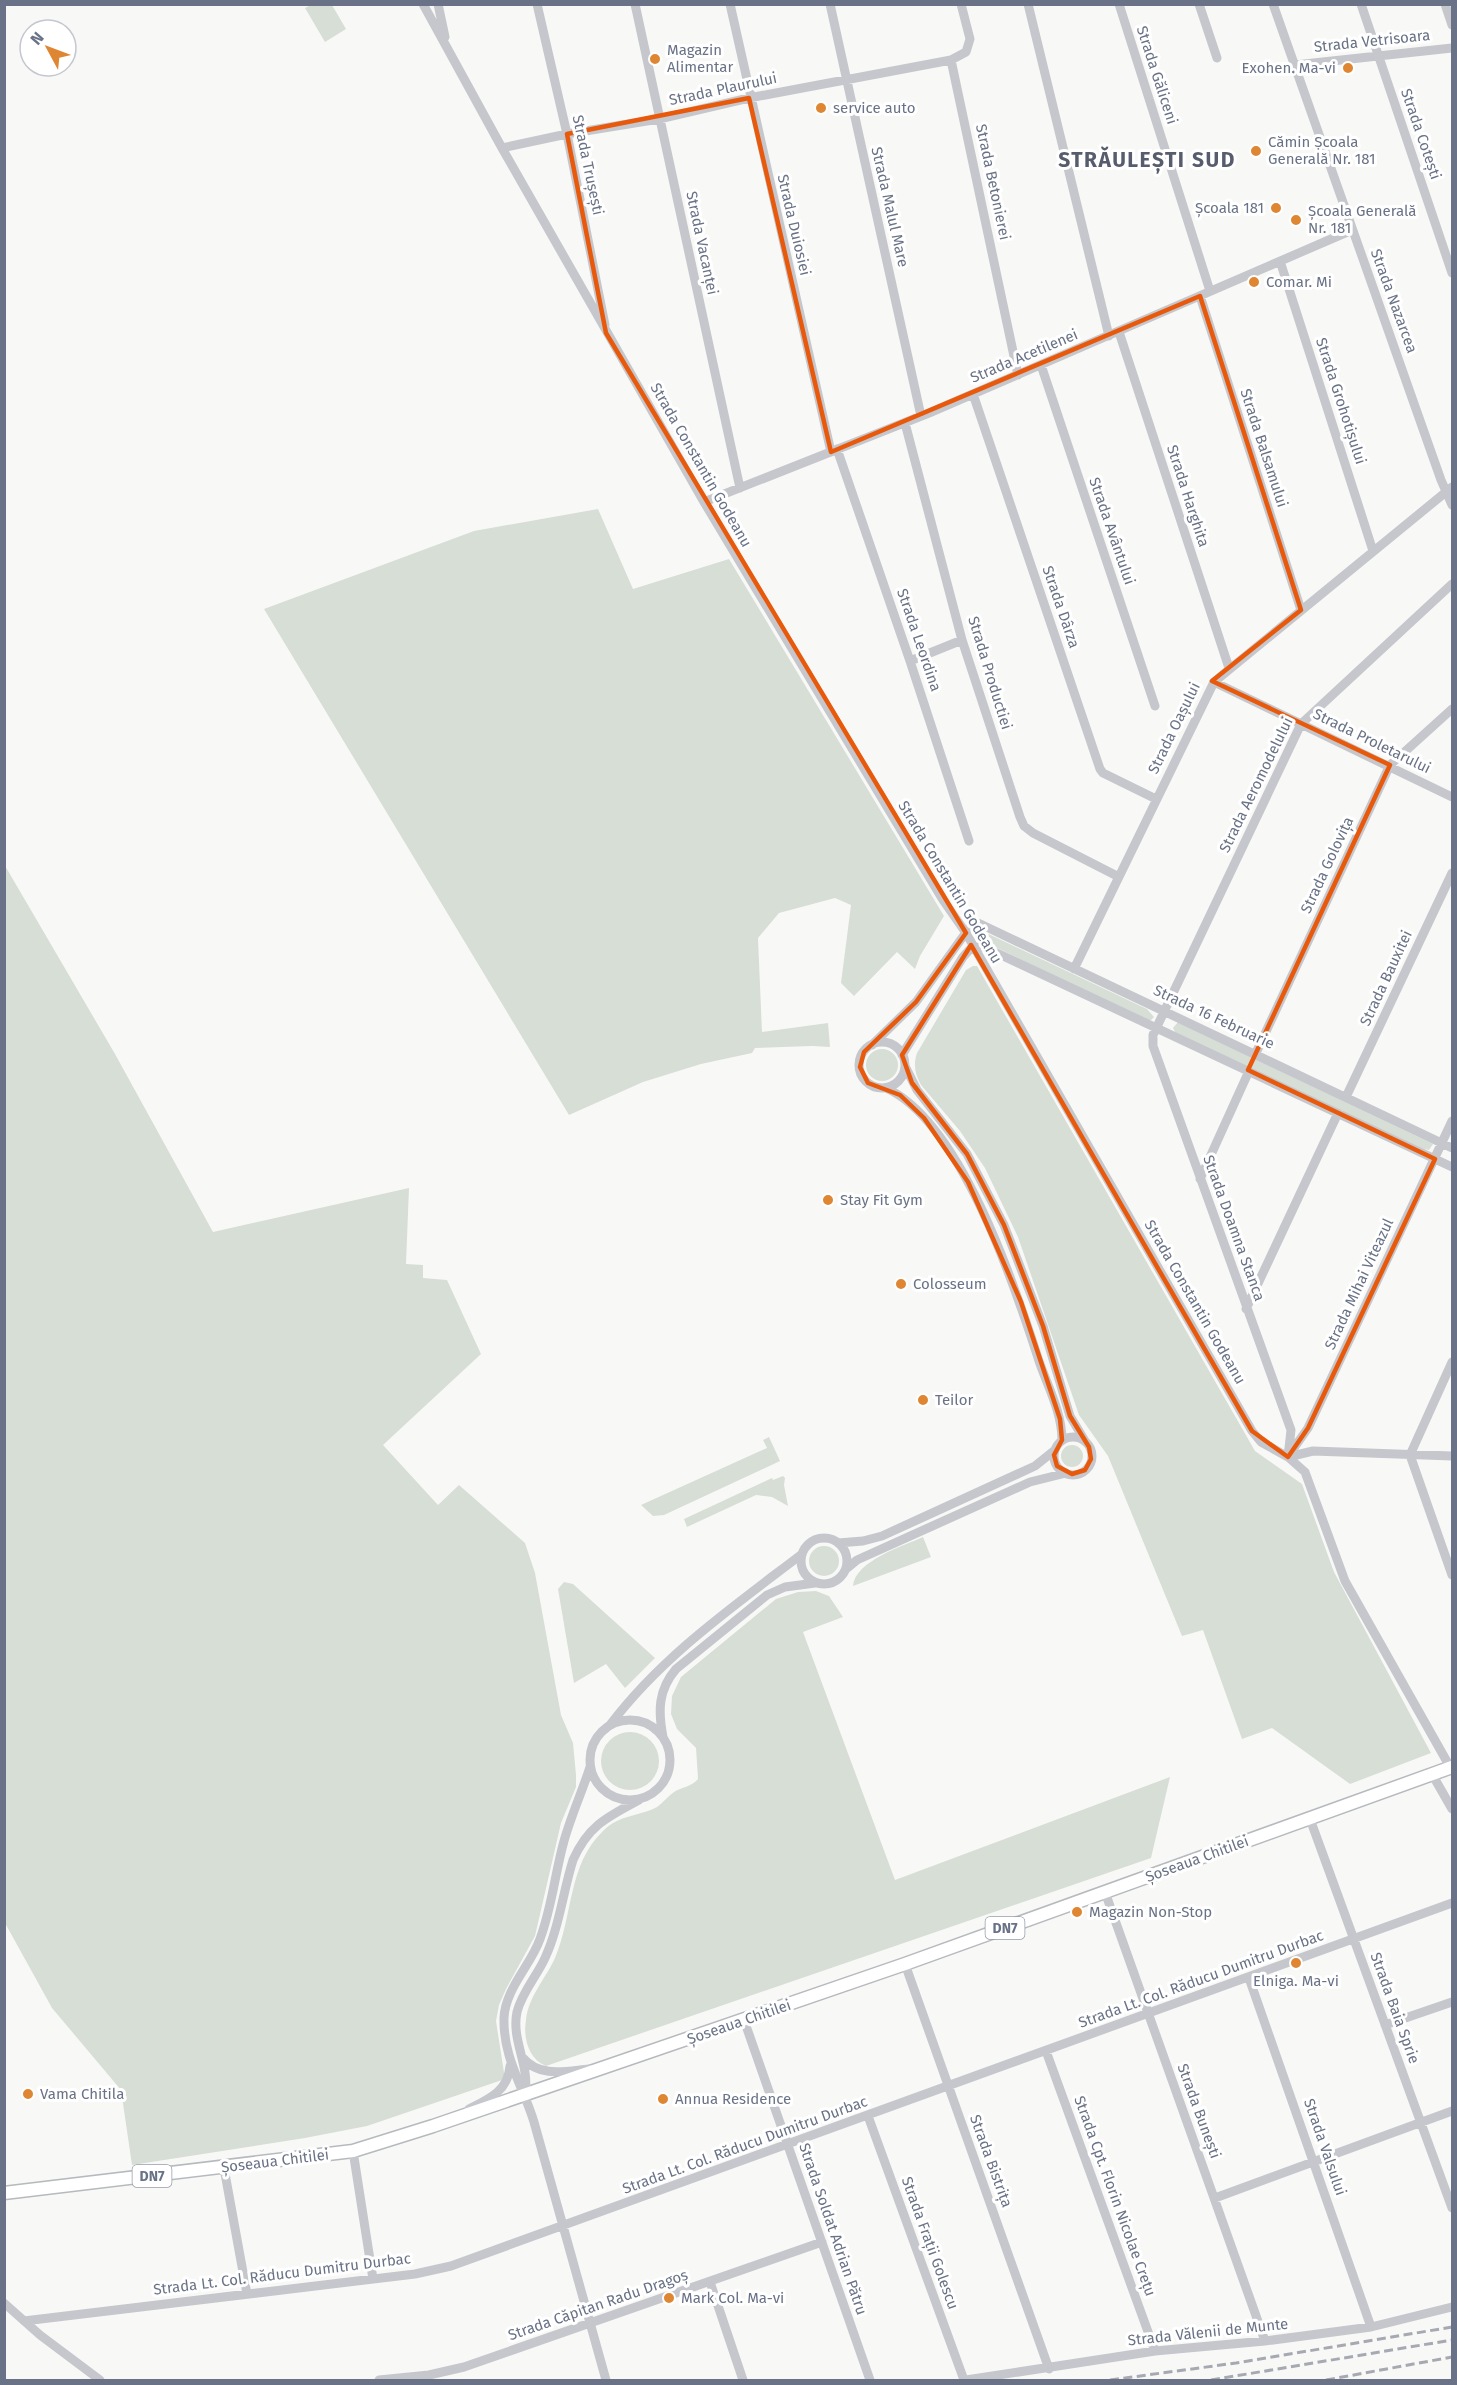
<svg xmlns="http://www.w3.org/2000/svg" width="1457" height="2385" font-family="'Fira Sans',sans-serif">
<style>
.green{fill:#d7ded6}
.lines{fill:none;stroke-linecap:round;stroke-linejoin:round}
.major-casing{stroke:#b6b9be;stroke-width:15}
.minor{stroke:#c5c7cc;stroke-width:9}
.major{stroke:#fff;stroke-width:12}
.rail{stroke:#a6a9b1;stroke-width:3;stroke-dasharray:9 4.5;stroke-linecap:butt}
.marked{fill:none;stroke:#e8590c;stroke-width:4.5;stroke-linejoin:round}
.poi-dot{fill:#de8632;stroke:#fff;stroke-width:2}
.labels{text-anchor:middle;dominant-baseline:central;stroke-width:6;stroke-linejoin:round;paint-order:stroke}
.shield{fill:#fff;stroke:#969caa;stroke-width:1.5}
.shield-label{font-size:14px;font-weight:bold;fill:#697286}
.street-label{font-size:15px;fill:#697286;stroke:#fff}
.poi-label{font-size:15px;fill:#697286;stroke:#fff;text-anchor:start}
.district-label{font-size:21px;font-weight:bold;letter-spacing:1.5px;fill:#575d6c;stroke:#fff}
</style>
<rect width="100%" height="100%" fill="#f8f9f6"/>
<path class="green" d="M313,4L332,5L346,29L325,42L305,8Z
M598,509L633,589L729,559L944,916L920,956L915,969L897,952L854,996L841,983L851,905L835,898L779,913L758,938L762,1032L828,1023L830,1047L812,1046L755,1048L752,1053L701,1064L643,1082L569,1115L264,609L474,531Z
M4,864L115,1054L213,1232L409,1188L406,1264L423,1265V1278L447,1280L481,1354L383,1445L438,1505L459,1485L525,1543L535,1573L561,1715L573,1743L576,1775V1787L561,1823L535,1936L506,1989L499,2005L496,2021L505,2079L367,2126L305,2138L132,2165L121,2090L52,2008L5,1923Z
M978,929L1147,1009L1154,1017L1151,1020H1145L981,940L978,935Z
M973,966H977L1255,1451L1302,1484L1334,1572L1431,1753L1350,1784L1272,1728L1242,1739L1203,1630L1182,1636L1108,1456L1079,1415L1018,1237L985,1168L960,1131L921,1085C915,1074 913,1065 917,1053L966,970Z
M1178,1022L1433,1144L1429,1150L1424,1149L1176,1034L1173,1028Z
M866 1065a16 16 0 1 1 32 0a16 16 0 1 1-32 0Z
M769,1437L780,1461L664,1515L653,1516L641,1505L767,1448L763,1440Z
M1061 1456a11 11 0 1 1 22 0a11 11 0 1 1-22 0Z
M783,1476L785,1478L784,1485L788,1506L772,1497L756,1495L687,1527L684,1519L772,1478L773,1480Z
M923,1537L931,1557L853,1586C855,1561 903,1546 923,1537Z
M809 1561a15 15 0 1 1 30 0a15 15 0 1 1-30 0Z
M564,1582L573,1584L655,1658L625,1688L606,1664L574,1683L558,1589Z
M816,1591L829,1596L843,1617L803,1632L895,1880L1170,1777L1151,1858L546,2066C528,2059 523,2037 526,2020C528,1997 546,1978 555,1958C573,1916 568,1864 603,1831C620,1814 638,1817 657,1807C663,1803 668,1796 674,1792C682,1787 691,1787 698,1779L696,1748L677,1729L671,1714L672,1696L681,1677L776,1599L798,1592Z
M601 1761a29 29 0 1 1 58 0a29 29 0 1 1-58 0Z"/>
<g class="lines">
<g class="major-casing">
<path id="major" d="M4,2193L353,2151L433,2126L905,1964L1452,1767"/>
</g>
<path class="minor" d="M423,4L502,148L704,502L943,900L966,933L1252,1431L1261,1442L1288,1457L1305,1472L1345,1581L1450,1767
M438,4L445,37
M537,4L567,134L605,325
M635,4L740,488
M730,4L831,452
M830,4L921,416
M1028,4L1109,336
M1119,4L1210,291
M1199,4L1217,58
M1273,4L1441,480L1452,505
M1361,4L1452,273
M1445,4L1452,25
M951,60L1018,375
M1295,65L1452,48
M502,148L567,134L659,119L749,98L951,60L966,52L970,39L961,4
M1280,261L1373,551
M1200,296L1301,610
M1119,332L1229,668
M1041,365L1155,706
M973,394L1100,769L1103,773L1156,799
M905,423L962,640L1020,817L1024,826L1033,833L1119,877
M837,449L910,661L969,841
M704,502L929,413L1352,230
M910,661L962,640
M1214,682L1452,797
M972,947H984L1452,1167
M1074,969L1214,682L1452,487
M859 1065a23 23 0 1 1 46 0a23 23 0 1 1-46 0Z
M872,1045L916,1002L972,924L976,922L1452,1148
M1256,1053L1390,765L1452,709
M902,1055L963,957L972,947
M905,1066L917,1090L967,1154L1004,1225L1043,1326L1070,1416L1085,1441
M886,1088C961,1122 1015,1286 1039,1361C1048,1387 1062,1413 1062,1440
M1346,1097L1452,873
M1200,1179L1249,1071
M1246,1309L1338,1113
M1452,1362L1410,1455L1452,1575
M1054 1456a19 19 0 1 1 38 0a19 19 0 1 1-38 0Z
M1289,1455L1308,1428L1452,1121
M1288,1457L1291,1430L1153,1046V1035L1301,724L1452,584
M1288,1457L1313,1451L1452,1456
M801 1561a23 23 0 1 1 46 0a23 23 0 1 1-46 0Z
M838,1543L863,1541L882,1536L1035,1466L1055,1450
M846,1569L857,1560L1030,1482L1066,1473
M590 1760a40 40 0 1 1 80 0a40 40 0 1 1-80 0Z
M610,1725C662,1656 734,1606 802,1554
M663,1737C658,1711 658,1690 676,1669L767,1595L785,1587L815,1583
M590,1767C582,1792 571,1816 564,1841C555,1873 552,1907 540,1939C531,1965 505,1989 504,2018C503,2058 523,2086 534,2122L606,2380
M1432,1774L1452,1809
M1310,1819L1452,2208
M1105,1892L1265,2341
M905,1964L1049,2369
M1249,1978L1371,2327
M744,2020L870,2380
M1385,2025L1452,2002
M1046,2051L1155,2351
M523,2058C540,2078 566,2071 589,2069
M525,2094C530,2065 511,2040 517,2012C522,1992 537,1976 545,1958C559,1928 563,1892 573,1860C588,1826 607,1817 639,1800
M469,2109C489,2099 508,2091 510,2066
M868,2116L964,2380
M353,2151L373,2279
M224,2168L247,2294
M1215,2198L1452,2111
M710,2282L743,2380
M4,2303L40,2335L100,2380
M24,2321L415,2274L451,2266L1452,1903
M379,2380L429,2375L464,2367L822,2242
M966,2380L1155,2351L1265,2341L1371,2327L1452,2307"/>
<use href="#major" class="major"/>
<path class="rail" d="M1110,2380L1236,2363L1452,2327
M1211,2380L1452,2340
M1326,2380L1452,2357"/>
</g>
<path class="marked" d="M749,98L831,452L1200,296L1301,610L1212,681L1390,765L1248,1070L1435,1159L1308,1428L1288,1457L1252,1431L971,945L902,1055L912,1083L967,1154L1004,1225L1043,1326L1070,1416L1089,1447L1091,1459L1085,1470L1072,1474L1057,1466L1054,1455L1062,1440L1060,1419L1021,1302L968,1182L924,1118L900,1095L868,1083L860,1067L864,1052L916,1002L966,933L606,333L567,134Z"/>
<g class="poi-dot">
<circle cx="655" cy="59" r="6"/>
<circle cx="1348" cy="68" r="6"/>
<circle cx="821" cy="108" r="6"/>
<circle cx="1256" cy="151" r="6"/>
<circle cx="1276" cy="208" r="6"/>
<circle cx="1296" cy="220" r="6"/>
<circle cx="1254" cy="282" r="6"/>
<circle cx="828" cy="1200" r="6"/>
<circle cx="901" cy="1284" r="6"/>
<circle cx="923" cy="1400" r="6"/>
<circle cx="1077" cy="1912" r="6"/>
<circle cx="1296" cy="1963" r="6"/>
<circle cx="28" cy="2094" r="6"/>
<circle cx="663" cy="2099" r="6"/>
<circle cx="669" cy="2298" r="6"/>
</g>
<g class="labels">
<g class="shield">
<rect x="985.5" y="1917" width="39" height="22" rx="4.5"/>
<rect x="132.5" y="2165" width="39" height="22" rx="4.5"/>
</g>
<g class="shield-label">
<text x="1005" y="1928">DN7</text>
<text x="152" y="2176">DN7</text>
</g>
<g class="street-label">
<text transform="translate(1372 41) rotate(-6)">Strada Vetrisoara</text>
<text transform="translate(1157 75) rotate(72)">Strada Găliceni</text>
<text transform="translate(723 89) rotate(-12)">Strada Plaurului</text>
<text transform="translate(1421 134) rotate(71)">Strada Cotești</text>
<text transform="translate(588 165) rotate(78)">Strada Trușești</text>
<text transform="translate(993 182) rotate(78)">Strada Betonierei</text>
<text transform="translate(890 207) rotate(77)">Strada Malul Mare</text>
<text transform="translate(794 225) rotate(77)">Strada Duiosiei</text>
<text transform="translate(702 243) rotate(78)">Strada Vacanței</text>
<text transform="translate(1394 301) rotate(70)">Strada Nazarcea</text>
<text transform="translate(1024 356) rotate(-23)">Strada Acetilenei</text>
<text transform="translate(1341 401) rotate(72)">Strada Grohotișului</text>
<text transform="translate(1264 448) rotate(72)">Strada Balsamului</text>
<text transform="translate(701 465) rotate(60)">Strada Constantin Godeanu</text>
<text transform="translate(1188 496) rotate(72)">Strada Harghita</text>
<text transform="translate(1112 531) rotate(71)">Strada Avântului</text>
<text transform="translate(1061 607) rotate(71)">Strada Dârza</text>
<text transform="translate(919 640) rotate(71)">Strada Leordina</text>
<text transform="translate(990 673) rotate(73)">Strada Productiei</text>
<text transform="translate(1174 728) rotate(-64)">Strada Oașului</text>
<text transform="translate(1372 741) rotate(26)">Strada Proletarului</text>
<text transform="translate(1256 785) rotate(-64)">Strada Aeromodelului</text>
<text transform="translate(1327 865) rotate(-65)">Strada Golovița</text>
<text transform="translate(950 882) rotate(59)">Strada Constantin Godeanu</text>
<text transform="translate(1386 978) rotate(-65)">Strada Bauxitei</text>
<text transform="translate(1214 1017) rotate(25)">Strada 16 Februarie</text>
<text transform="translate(1234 1228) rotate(70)">Strada Doamna Stanca</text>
<text transform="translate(1359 1284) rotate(-65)">Strada Mihai Viteazul</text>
<text transform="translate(1195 1302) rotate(60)">Strada Constantin Godeanu</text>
<text transform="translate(1197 1859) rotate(-20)">Șoseaua Chitilei</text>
<text transform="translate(1201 1979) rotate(-20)">Strada Lt. Col. Răducu Dumitru Durbac</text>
<text transform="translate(1395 2008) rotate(70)">Strada Baia Sprie</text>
<text transform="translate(739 2022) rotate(-19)">Șoseaua Chitilei</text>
<text transform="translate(1199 2111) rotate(70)">Strada Bunești</text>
<text transform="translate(745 2145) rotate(-20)">Strada Lt. Col. Răducu Dumitru Durbac</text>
<text transform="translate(1325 2147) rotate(71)">Strada Valsului</text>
<text transform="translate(275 2161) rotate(-7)">Șoseaua Chitilei</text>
<text transform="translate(991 2161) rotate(70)">Strada Bistrița</text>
<text transform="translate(1115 2196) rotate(70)">Strada Cpt. Florin Nicolae Crețu</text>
<text transform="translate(833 2229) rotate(71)">Strada Soldat Adrian Pătru</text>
<text transform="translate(930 2243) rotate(70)">Strada Frații Golescu</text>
<text transform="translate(282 2274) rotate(-7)">Strada Lt. Col. Răducu Dumitru Durbac</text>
<text transform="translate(598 2305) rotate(-19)">Strada Căpitan Radu Dragoș</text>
<text transform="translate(1208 2332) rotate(-6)">Strada Vălenii de Munte</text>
</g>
<g class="poi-label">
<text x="667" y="50">Magazin<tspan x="667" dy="17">Alimentar</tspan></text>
<text x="1336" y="68" text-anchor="end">Exohen. Ma-vi</text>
<text x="833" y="108">service auto</text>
<text x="1268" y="142">Cămin Școala<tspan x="1268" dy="17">Generală Nr. 181</tspan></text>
<text x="1264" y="208" text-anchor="end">Școala 181</text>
<text x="1308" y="211">Școala Generală<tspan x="1308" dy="17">Nr. 181</tspan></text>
<text x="1266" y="282">Comar. Mi</text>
<text x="840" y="1200">Stay Fit Gym</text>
<text x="913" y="1284">Colosseum</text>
<text x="935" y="1400">Teilor</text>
<text x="1089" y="1912">Magazin Non-Stop</text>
<text x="1296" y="1981" text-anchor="middle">Elniga. Ma-vi</text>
<text x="40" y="2094">Vama Chitila</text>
<text x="675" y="2099">Annua Residence</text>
<text x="681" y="2298">Mark Col. Ma-vi</text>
</g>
<g class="district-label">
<text x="1147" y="160">STRĂULEȘTI SUD</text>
</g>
</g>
<rect width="1457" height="2385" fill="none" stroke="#697286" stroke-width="12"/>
<g transform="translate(48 48) rotate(311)"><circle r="28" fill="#ffffff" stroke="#c3c7cf" stroke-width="1.5"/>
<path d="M0-4.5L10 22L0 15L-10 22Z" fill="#de8632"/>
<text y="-9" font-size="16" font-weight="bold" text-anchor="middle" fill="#697286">N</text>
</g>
</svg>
